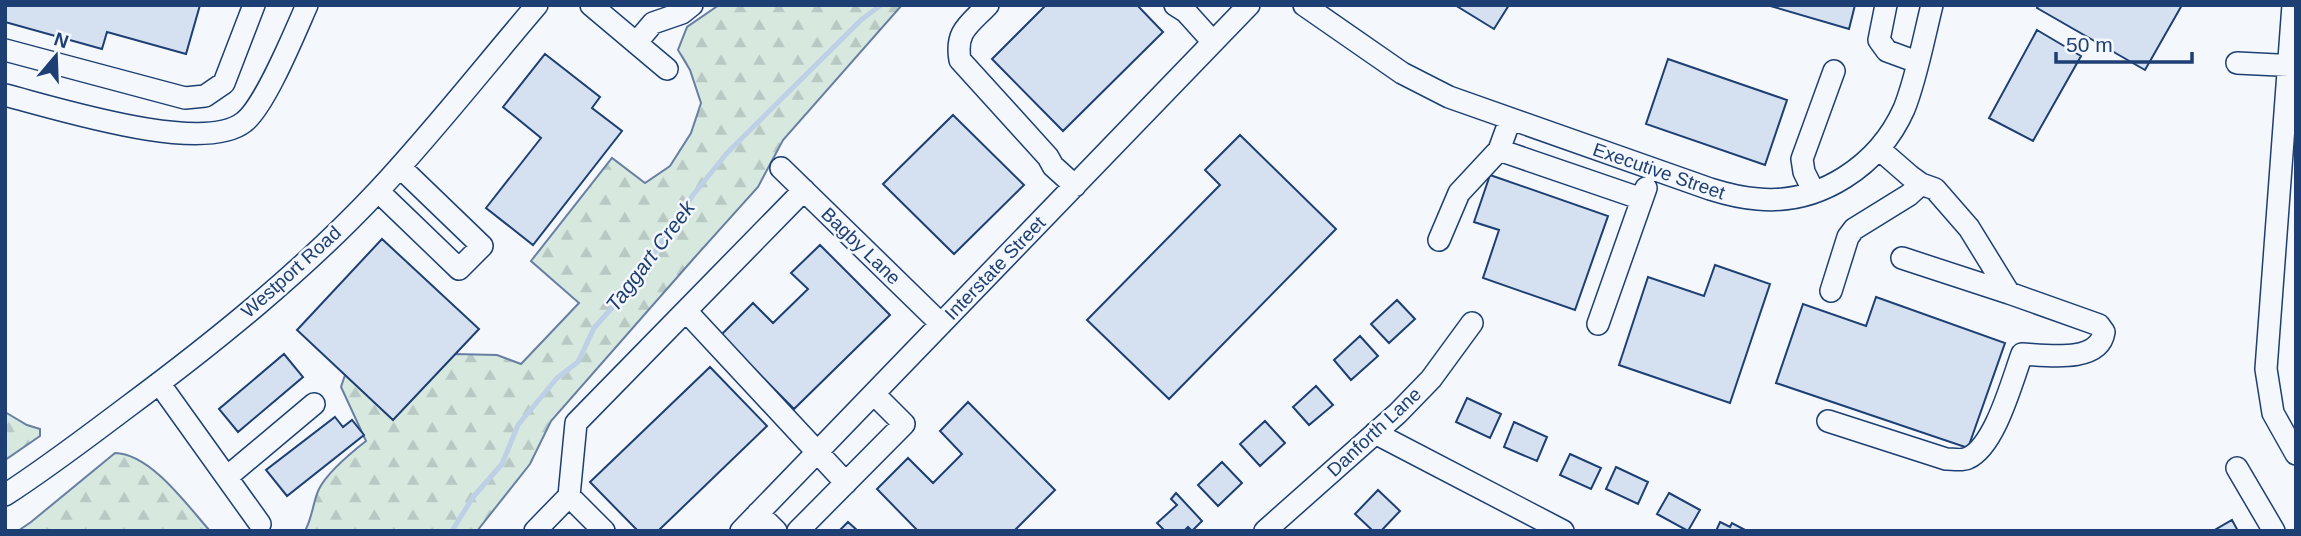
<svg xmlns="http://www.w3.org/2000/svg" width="2301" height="536" font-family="Arial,sans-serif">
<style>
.forest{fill:url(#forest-firs);stroke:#687fa3;stroke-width:2}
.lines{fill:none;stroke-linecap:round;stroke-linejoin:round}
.stream{stroke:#bed0e5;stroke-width:5}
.building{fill:#d5e0f0;stroke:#1d3f73;stroke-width:2}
.minor-casing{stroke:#1d3f73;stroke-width:24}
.minor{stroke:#f4f7fb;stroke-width:21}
.labels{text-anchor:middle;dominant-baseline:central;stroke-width:5;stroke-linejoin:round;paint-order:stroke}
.street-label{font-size:19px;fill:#1d3f73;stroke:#f4f7fb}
.water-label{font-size:21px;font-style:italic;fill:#1d3f73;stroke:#f4f7fb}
</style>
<defs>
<pattern id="forest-firs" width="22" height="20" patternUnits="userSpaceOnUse" patternTransform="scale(1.75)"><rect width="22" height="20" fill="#d7e8df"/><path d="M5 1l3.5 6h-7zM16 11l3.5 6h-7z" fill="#b8c8c3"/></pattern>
</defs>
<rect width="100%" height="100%" fill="#f4f7fb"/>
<path class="forest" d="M719,5H902L783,140L758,187L695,257L551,421L530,464L477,531H305C313,516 313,501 319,489C327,473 352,452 366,441L341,387L345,375L455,354L497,355L521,364L579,303L531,261L612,158L645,183L670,166L691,133L701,103L690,70L678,50L687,27Z
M5,412L27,425L40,429V436L5,460Z
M115,453C151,454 187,505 210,531H18L31,522Z"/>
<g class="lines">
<path class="stream" d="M452,531L473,497L502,464L518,425L557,378L578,362L594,328L634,283L693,195L727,153L861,20L881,5"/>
</g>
<path class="building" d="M5,5H200L186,54L107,32L102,49L5,22Z
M1046,5H1137L1163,32L1063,131L992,59Z
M1455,5H1509L1494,29Z
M1767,5H1855L1849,29Z
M2039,5H2182L2145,70L2037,8Z
M2037,30L2081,56L2033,141L1989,118Z
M545,54L600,97L592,108L622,131L533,245L486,208L541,138L503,107Z
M1668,59L1787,100L1765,165L1646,124Z
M953,115L1024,185L954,254L883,184Z
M1240,135L1336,229L1169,399L1087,320L1220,185L1205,170Z
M1490,175L1608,216L1575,310L1483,278L1499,230L1474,222Z
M382,239L479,329L393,420L297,330Z
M820,245L890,315L794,409L721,335L753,303L773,323L808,289L791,273Z
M1715,265L1770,284L1730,403L1619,365L1648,277L1704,296Z
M1876,297L2005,343L1968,448L1776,383L1803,304L1866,326Z
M1397,300L1415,319L1389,343L1371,324Z
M1360,336L1378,356L1351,380L1334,360Z
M284,354L303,377L238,432L219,409Z
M710,367L767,426L658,531H638L590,482Z
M1316,386L1333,405L1309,425L1293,407Z
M1467,398L1501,414L1490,438L1456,422Z
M968,402L1055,490L1014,531H918L877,489L908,458L933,483L962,454L940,431Z
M335,417L343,427L352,420L364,435L287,496L266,470Z
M1265,421L1285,443L1260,466L1240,444Z
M1514,422L1547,437L1537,461L1504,447Z
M1570,454L1601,468L1591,489L1560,475Z
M1222,462L1242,483L1218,506L1198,485Z
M1616,467L1648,482L1638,504L1606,489Z
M1378,490L1400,511L1381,531H1373L1355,514Z
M1176,493L1202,521L1192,531L1188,527L1184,531H1165L1157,523L1177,505L1171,499Z
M1669,493L1700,510L1688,531L1657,514Z
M2232,520L2238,531H2213Z
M848,522L858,531H839Z
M1720,522L1730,527L1732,523L1747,531H1716Z"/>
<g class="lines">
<g class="minor-casing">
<path id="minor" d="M591,5L667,69
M988,5C969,25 955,31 960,60L1048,157L1053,166L1075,186
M1175,5L1186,12L1213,42
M1304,5L1402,73L1449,97L1710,189C1726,194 1741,198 1758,199C1820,205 1879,165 1904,109C1916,80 1924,37 1932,5
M1886,5L1879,40L1887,51L1917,62
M2293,5L2266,369L2273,413L2296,454
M636,43L653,23L682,13L692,5
M5,50L185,98L205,96L224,83L254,5
M2237,63L2296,66
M5,95C56,108 203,155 244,122C265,106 295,32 307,5
M1510,120L1499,150L1642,199
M781,168L941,324
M378,191L459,269L482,246L400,167
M1814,192L1804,172L1802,159L1834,71
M1439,240L1459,193L1499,150
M1902,258L2009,293
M1831,291L1848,237L1854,229L1909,195L1921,184
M686,311L846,483
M1598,324L1646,188
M159,383L260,524
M1828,421L1946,459C1953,459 1962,461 1968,458C1995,446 2012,381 2022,354C2045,355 2099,364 2104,332L2099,325L2009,293L1969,228L1935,189L1921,184L1910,176L1879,149
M1375,433L1563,531
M2237,468L2274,531
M227,477L314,404
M5,495C47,468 86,438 126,408C215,342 303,271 378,191C434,131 484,67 537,5
M569,496L604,531
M758,513L776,531
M535,531L569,496L576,423L804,190
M741,531L1249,5
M798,531L904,424L874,394
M1265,531L1398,413L1431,379L1472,323"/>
</g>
<use href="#minor" class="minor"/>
</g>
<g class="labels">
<g class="street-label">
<text transform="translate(1659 171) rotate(19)">Executive Street</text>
<text transform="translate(861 246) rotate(44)">Bagby Lane</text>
<text transform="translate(995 268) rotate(-46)">Interstate Street</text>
<text transform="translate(291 272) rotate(-42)">Westport Road</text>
<text transform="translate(1374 432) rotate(-43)">Danforth Lane</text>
</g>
<g class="water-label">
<text transform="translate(650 256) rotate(-53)">Taggart Creek</text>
</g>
</g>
<rect width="2301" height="536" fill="none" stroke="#1d3f73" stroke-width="14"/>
<g transform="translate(56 56) rotate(19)" stroke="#f4f7fb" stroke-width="5" paint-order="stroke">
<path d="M0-5L12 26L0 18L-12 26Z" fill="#1d3f73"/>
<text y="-10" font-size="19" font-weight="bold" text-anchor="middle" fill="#1d3f73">N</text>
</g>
<path d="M2056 52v10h136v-10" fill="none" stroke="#1d3f73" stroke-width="3.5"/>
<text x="2066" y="52" font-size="21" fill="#1d3f73" stroke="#f4f7fb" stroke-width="5" paint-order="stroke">50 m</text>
</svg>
